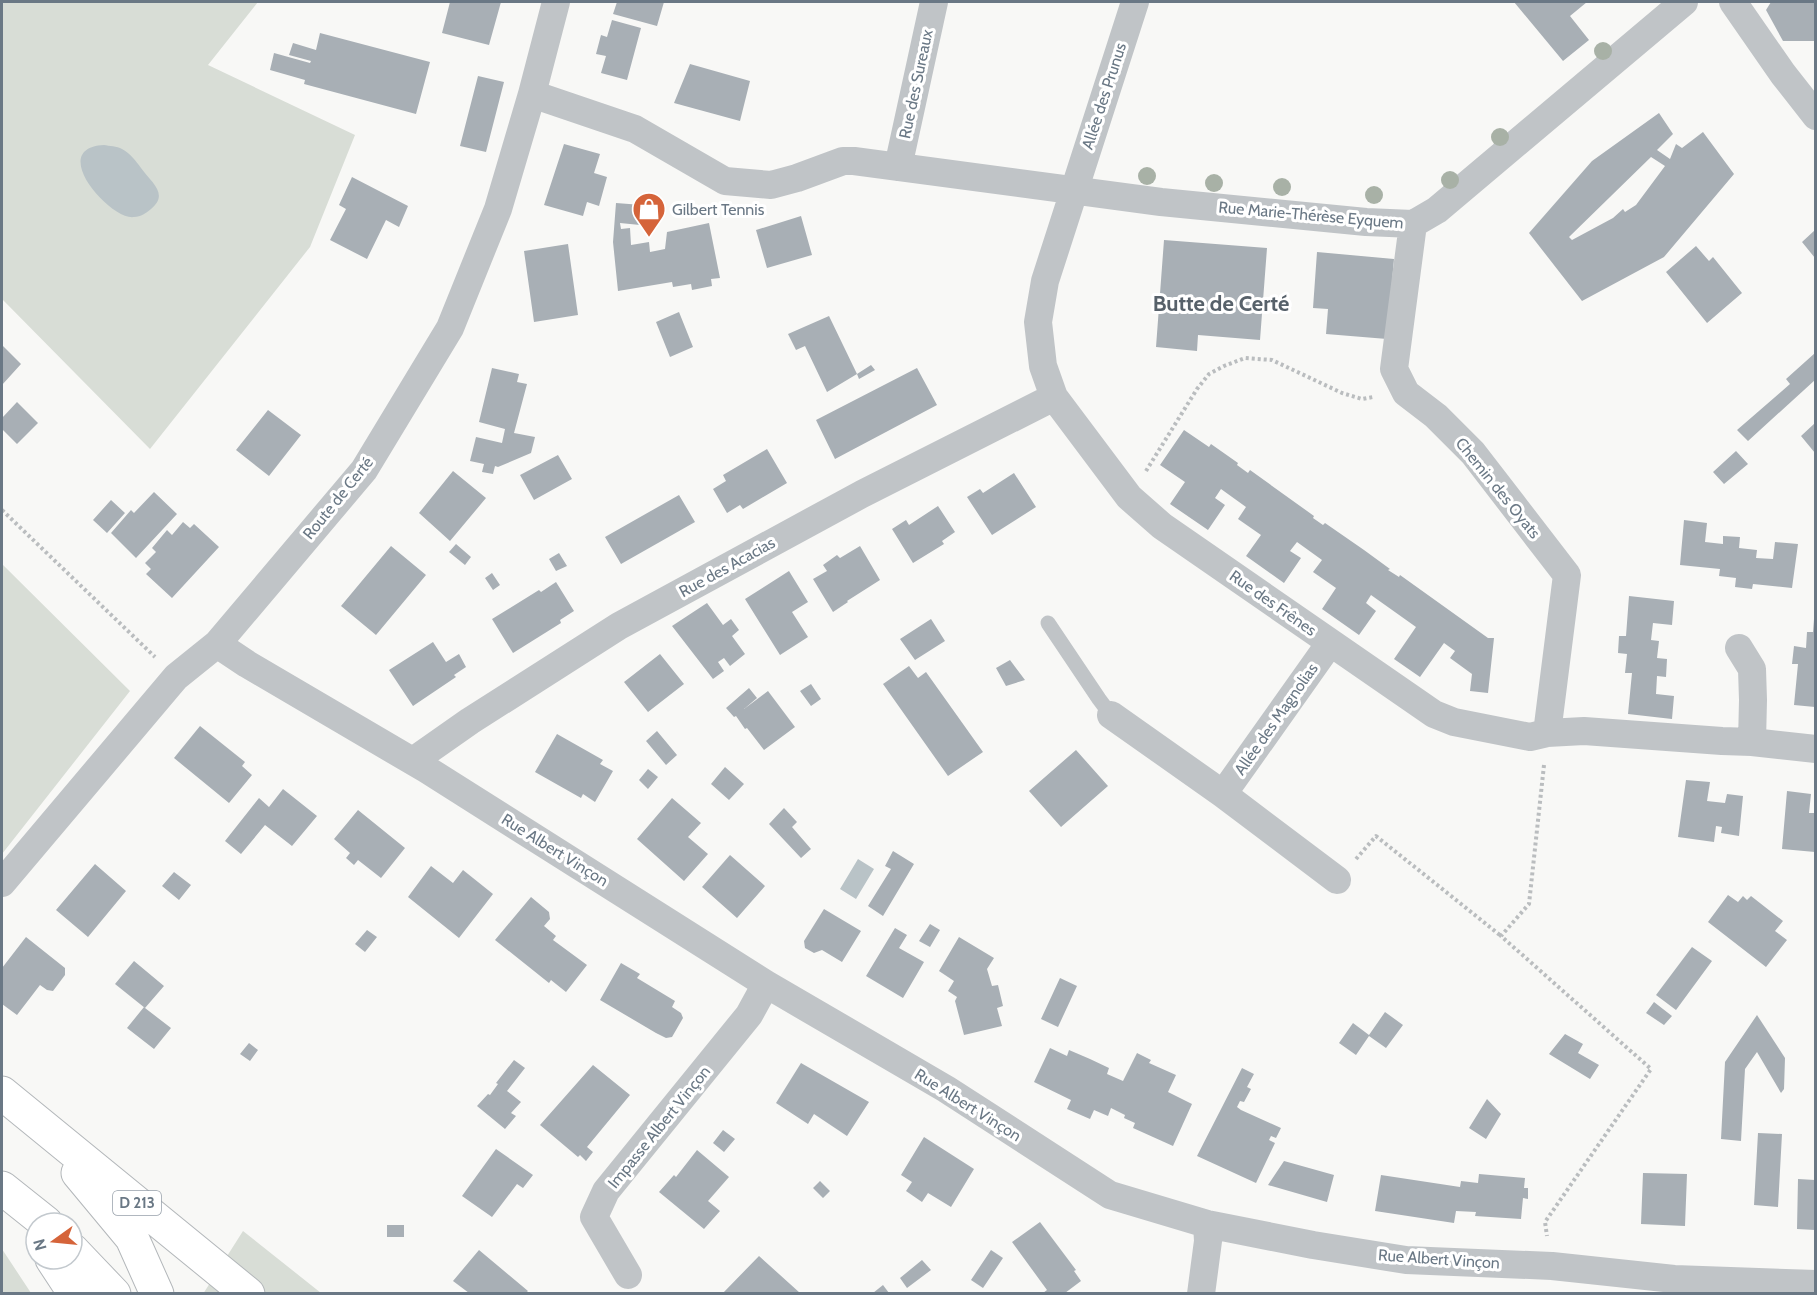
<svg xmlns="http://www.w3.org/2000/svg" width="1817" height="1295" font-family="Cabin,sans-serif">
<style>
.green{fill:#d8ddd6}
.water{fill:#b9c3c7}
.building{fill:#a8afb5;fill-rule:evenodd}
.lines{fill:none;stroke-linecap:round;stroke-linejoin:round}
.highway-casing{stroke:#b3b7ba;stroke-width:35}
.path{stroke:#babdbf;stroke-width:4;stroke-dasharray:3 3;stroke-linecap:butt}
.lane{stroke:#c0c4c7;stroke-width:15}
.street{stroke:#c0c4c7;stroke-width:28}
.highway{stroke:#fff;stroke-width:33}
.tree{fill:#a8b1a6}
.labels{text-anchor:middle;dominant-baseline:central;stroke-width:6;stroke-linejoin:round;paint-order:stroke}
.shield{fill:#fff;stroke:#97a0aa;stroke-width:1.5}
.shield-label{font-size:15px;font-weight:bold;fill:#6a7885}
.street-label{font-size:16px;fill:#6a7885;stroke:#fff}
.poi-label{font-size:16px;fill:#6a7885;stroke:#fff;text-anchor:start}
.district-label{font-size:22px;font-weight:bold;fill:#57616a;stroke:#fff}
</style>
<rect width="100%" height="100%" fill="#f8f8f6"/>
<path class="green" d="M2,2H258L208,65L355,135L310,247L150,449L2,299Z
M2,564L130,691L2,854Z
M243,1231L321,1293L203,1294Z
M2,1249L31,1293H2Z"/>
<path class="water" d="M104,145C109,146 117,146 122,149C130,153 136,161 141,168C152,183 169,194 151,209C146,213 141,217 134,217C111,221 46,148 104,145Z
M858,859L874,869L856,899L840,889Z"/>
<path class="building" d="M450,2H501L489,45L442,33Z
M617,2H664L657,26L613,14Z
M1514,2H1587L1570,16L1589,40L1563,61Z
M1771,2H1815V41H1783L1766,10Z
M612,20L641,28L627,80L601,73L606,56L596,54L601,35L607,37Z
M320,33L430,62L416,114L304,84L305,80L270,70L274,53L310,63L311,61L289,55L293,43L316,50Z
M690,64L750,81L740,121L674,103Z
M478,76L504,82L486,152L460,146Z
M1659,113L1673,134L1657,150L1670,159L1676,144L1682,148L1703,132L1734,174L1664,257L1582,301L1529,233L1592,161ZM1651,157L1665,166L1636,205L1625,212L1623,209L1613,218L1572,240L1569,237Z
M564,144L600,154L594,173L607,177L599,206L587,202L583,216L544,205Z
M352,177L408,206L399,227L386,220L367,259L330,240L346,209L339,205Z
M616,203L642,205L640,225L620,223L621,229L630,228L631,245L649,242L650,252L665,249L667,232L709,223L720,278L711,279L712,286L692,290L691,284L673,287L672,282L618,291L613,242Z
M644,207L657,208L655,226L642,225Z
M801,216L812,255L767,268L756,230Z
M1815,230V258L1802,242Z
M1164,240L1267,248L1260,340L1198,335L1197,351L1156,347Z
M568,244L578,315L534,322L524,251Z
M1696,246L1709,261L1713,257L1742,293L1707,323L1666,272Z
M1317,252L1394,259L1387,339L1326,334L1328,309L1313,308Z
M679,312L693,347L670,357L656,322Z
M829,316L857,374L827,392L805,346L796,350L788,334Z
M2,345L21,364L2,385Z
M1815,353V380L1748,441L1737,430L1790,384L1786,379Z
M871,365L875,370L859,379L857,374Z
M492,368L519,374L517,382L527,384L514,433L535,437L531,453L498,467L495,466L493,474L482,472L484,464L470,461L476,437L502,443L505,429L479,422Z
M917,368L937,405L835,459L816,420Z
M17,402L38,423L17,444L2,429V418Z
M268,410L301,435L269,476L236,450Z
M1815,423V453L1801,436Z
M1184,430L1209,447L1211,444L1238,463L1237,465L1248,473L1250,470L1314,516L1313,518L1323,525L1325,523L1364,550L1390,569L1388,570L1399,577L1400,575L1488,638H1494L1488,693L1470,691L1472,674L1450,658L1455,651L1444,643L1420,677L1394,659L1416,627L1371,595L1366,603L1376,611L1359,635L1322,609L1336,588L1313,572L1322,560L1297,542L1290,551L1301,558L1284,583L1246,556L1261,535L1238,519L1246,507L1221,489L1215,498L1225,505L1208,530L1170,504L1185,482L1160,465Z
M767,449L787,483L743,509L740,505L727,513L713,489L726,481L723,475Z
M1736,451L1748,464L1724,484L1713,472Z
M558,455L572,479L534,500L520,475Z
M453,471L486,498L450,541L419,513Z
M1014,473L1036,507L992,535L967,497L980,489L983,493Z
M154,492L177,514L136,558L111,533L131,510L134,513Z
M679,495L695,522L621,564L605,537Z
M111,500L125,513L107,533L93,520Z
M938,506L955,532L942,541L944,544L913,563L892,529L906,520L909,525Z
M1684,520L1707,523L1705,542L1723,544V536L1740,537L1739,548L1757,550L1756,558L1773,559L1775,542L1798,544L1792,588L1753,584L1752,589L1735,587L1736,578L1719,576L1720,569L1680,565Z
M183,522L190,528L194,524L219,547L172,598L146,574L151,569L145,563L156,552L152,548L167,530L172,535Z
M456,544L471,557L465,565L449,552Z
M391,546L426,575L376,635L341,606Z
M860,546L880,580L847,601L848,602L833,612L813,579L827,571L823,565L837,555L840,558Z
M559,553L567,566L556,571L549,559Z
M789,571L808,602L792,612L808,637L780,655L745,599Z
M492,573L500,585L493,590L485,578Z
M556,582L574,611L560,620L561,623L513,653L492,619L539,590L541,592Z
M1629,596L1674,601L1672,625L1653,623L1651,640L1659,641L1657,658L1667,659L1666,677L1657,676L1656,694L1674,696L1672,719L1628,714L1632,673H1625L1627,654L1618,653L1619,636H1626Z
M707,603L723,625L731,619L739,630L732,636L745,654L730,666L724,658L718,662L724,671L713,679L672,626Z
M931,619L945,641L915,660L900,639Z
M1814,619H1815V707L1794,705L1798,664H1792L1794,646L1806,648L1807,632H1813Z
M433,642L446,662L459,654L466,667L454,675L456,677L413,706L389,670Z
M660,654L684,684L648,712L624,682Z
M1010,660L1025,680L1006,686L996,668Z
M909,666L918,678L926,672L983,752L948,776L883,684Z
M811,684L821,699L811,706L800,691Z
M749,688L757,698L744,709L768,691L795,727L764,750L747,728L745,729L736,716L734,717L726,708Z
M200,726L245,762L242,766L252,775L229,803L174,758Z
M657,731L677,755L666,765L646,741Z
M557,734L603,760L600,764L613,771L595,802L583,794L581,798L535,772Z
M1076,750L1108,786L1061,827L1029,791Z
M725,767L744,784L729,800L711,784Z
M648,769L658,777L648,789L639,780Z
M1686,780L1710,782L1707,801L1725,803L1727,794L1743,796L1739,836L1721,833L1722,827L1716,826L1714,842L1678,837Z
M283,789L317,816L292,846L265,825L241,854L225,841L259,798L269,807Z
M1787,791L1811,794L1809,813H1815V852L1782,849Z
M672,798L701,823L688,837L708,854L684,881L637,839Z
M784,808L797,822L792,827L811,849L801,858L769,824Z
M358,810L405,848L381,878L358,860L354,865L346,858L350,853L334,839Z
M893,851L914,864L883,916L868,906L891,869L885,866Z
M730,855L765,886L737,918L702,887Z
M95,864L126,891L88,937L56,910Z
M431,866L453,883L463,870L493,894L459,938L408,897Z
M174,872L191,885L179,900L162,886Z
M1728,895L1738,902L1743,896L1747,900L1751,896L1783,921L1775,931L1787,940L1766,967L1708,922Z
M531,897L549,912L550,919L544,926L556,936L553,940L587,965L566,992L551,980L549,983L495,940Z
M824,909L861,931L842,962L822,950L814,953L805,948L804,941Z
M930,924L940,930L930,947L919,941Z
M895,928L907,935L899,948L924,962L903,998L866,976Z
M367,930L377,937L365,952L355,944Z
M26,937L65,968V975L53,991L47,990L40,985L17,1015L2,1004V968Z
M959,937L994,958L987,969L992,986L998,985L1003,1006L997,1008L1002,1026L964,1035L955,1001L957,997L948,991L954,981L939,971Z
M1692,947L1712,961L1676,1010L1656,995Z
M134,961L164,986L145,1008L171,1028L154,1049L127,1028L144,1007L145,1008L115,984Z
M621,963L640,974L637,978L675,1001L672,1007L681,1013L683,1018L672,1037L666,1038L656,1033L600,1000Z
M1060,978L1077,986L1058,1027L1041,1019Z
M1654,1002L1672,1016L1664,1025L1646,1013Z
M1385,1012L1403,1025L1386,1048L1369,1036L1356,1055L1339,1043L1353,1023L1369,1035Z
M1757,1015L1785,1058L1784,1089L1781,1093L1757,1052L1745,1069L1741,1141L1721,1139L1725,1062Z
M1565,1034L1583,1044L1578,1053L1599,1065L1590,1079L1549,1054Z
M249,1043L258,1050L250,1061L240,1054Z
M1050,1048L1067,1056L1069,1050L1090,1059L1109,1068L1107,1074L1123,1081L1137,1053L1151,1060L1149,1063L1176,1075L1168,1092L1192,1104L1173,1146L1133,1128L1135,1123L1124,1118L1125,1115L1111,1108L1108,1116L1094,1110L1090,1119L1067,1109L1071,1100L1034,1082Z
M514,1060L525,1068L507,1091L521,1102L511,1113L516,1116L505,1129L477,1106L488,1094L490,1095L498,1084L496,1083Z
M801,1063L869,1102L847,1136L814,1114L808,1124L776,1103Z
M593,1065L630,1095L587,1147L593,1152L586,1161L580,1155L578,1157L540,1125Z
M1242,1068L1254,1074L1247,1087L1251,1089L1244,1102L1240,1101L1237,1107L1241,1110L1281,1128L1276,1138L1271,1136L1269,1140L1275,1143L1256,1183L1197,1156Z
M1487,1099L1501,1114L1486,1139L1469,1128Z
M723,1130L735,1139L724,1152L713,1143Z
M1758,1133L1782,1134L1778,1207L1754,1205Z
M924,1137L974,1169L951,1207L928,1193L922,1202L906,1191L912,1182L901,1175Z
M496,1149L533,1175L523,1188L517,1184L492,1217L462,1196Z
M697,1150L729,1177L708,1201L720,1211L704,1229L659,1192L674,1175L676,1177Z
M1284,1161L1334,1175L1327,1202L1268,1185Z
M1643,1173L1687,1174L1685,1226L1641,1224Z
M1479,1174L1525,1178L1524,1188H1528V1199L1523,1198L1521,1219L1475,1216L1476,1212L1456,1211L1454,1223L1375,1211L1381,1175L1460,1187L1461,1181L1478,1183Z
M1798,1179L1815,1180V1230L1797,1229Z
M820,1181L830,1191L823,1198L813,1188Z
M1040,1222L1076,1270L1074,1271L1081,1281L1065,1293H1043L1047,1290L1012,1242Z
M387,1225H404V1237H387Z
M479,1250L528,1291L526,1293H469L453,1281Z
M991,1250L1003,1258L983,1288L971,1280Z
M759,1256L800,1293H723Z
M922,1260L931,1270L907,1288L900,1278Z
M883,1285L889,1293H873Z"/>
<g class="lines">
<g class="highway-casing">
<path id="highway" d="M2,1093L248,1294
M78,1173L132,1238L157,1294
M2,1188L46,1223
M72,1250L114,1294
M52,1259L75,1294"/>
</g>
<path class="path" d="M1146,471L1197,389L1209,374L1224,366L1245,358L1272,360L1342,393L1362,399L1373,397
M2,510L155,657
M1544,765L1529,904L1501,936L1651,1069L1545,1222L1547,1236
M1356,859L1376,836L1501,936"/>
<path class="lane" d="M1048,623L1099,699L1111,715"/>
<path class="street" d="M1135,2L1045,281L1038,322L1043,366L1054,397L1129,497L1162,526L1434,714L1454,722L1530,737L1547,733L1584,731L1722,741L1752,742
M1733,2L1783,74L1816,116
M532,94L635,129L725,181L771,185L797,178L843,161H854L1161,202L1366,222L1413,224L1437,210L1684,2
M898,167L934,2
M1413,224L1394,369L1406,393L1436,416L1473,453L1567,575L1547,733
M217,644L247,664L426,769L766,984L946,1089L1110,1195L1207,1224L1313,1245L1406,1260L1552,1266L1674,1279L1816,1284
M1739,648L1752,669L1753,700L1752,742L1816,749
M1111,715L1223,794L1337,880
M413,761L470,721L619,626L862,494L1054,397
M1223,794L1330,643
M2,883L176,677L217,644L364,470L450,328L498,209L532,94L556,2
M628,1275L594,1217L606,1191L749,1015L766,984
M1201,1294L1208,1241L1207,1224"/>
<use href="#highway" class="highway"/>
</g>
<g class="tree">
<circle cx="1603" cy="51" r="9"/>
<circle cx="1500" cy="137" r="9"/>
<circle cx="1147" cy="176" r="9"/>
<circle cx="1450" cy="180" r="9"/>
<circle cx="1214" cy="183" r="9"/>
<circle cx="1282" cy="187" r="9"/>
<circle cx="1374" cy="195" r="9"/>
</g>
<defs>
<g id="shop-pin" transform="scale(1.725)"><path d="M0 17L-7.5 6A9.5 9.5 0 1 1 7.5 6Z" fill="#d5643a" stroke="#fff"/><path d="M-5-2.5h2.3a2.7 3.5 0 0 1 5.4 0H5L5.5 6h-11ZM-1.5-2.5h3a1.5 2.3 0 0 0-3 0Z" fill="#fff"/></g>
</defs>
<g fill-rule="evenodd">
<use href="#shop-pin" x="649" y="209"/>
</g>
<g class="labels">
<rect class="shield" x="113" y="1191" width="48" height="24" rx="4.5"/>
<g class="shield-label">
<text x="137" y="1203">D 213</text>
</g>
<g class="street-label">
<text transform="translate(916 84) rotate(-78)">Rue des Sureaux</text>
<text transform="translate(1104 96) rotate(-72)">Allée des Prunus</text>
<text transform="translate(1311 215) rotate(5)">Rue Marie-Thérèse Eyquem</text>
<text transform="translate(1498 488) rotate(51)">Chemin des Oyats</text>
<text transform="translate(338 498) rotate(-51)">Route de Certé</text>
<text transform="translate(727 567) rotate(-29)">Rue des Acacias</text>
<text transform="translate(1273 603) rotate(35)">Rue des Frênes</text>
<text transform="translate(1276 719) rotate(-55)">Allée des Magnolias</text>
<text transform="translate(555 850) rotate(32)">Rue Albert Vinçon</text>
<text transform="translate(968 1105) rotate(32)">Rue Albert Vinçon</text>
<text transform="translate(659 1127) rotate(-51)">Impasse Albert Vinçon</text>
<text transform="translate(1439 1259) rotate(4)">Rue Albert Vinçon</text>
</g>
<g class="poi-label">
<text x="672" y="209">Gilbert Tennis</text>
</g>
<g class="district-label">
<text x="1221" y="303">Butte de Certé</text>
</g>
</g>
<rect width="1817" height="1295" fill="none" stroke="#6a7885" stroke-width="6"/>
<g transform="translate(54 1241) rotate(255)"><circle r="28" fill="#ffffff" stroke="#c3c9ce" stroke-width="1.5"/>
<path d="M0-4.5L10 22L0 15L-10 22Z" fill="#d5643a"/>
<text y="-9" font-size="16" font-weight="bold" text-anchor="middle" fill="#6a7885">N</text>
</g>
</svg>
